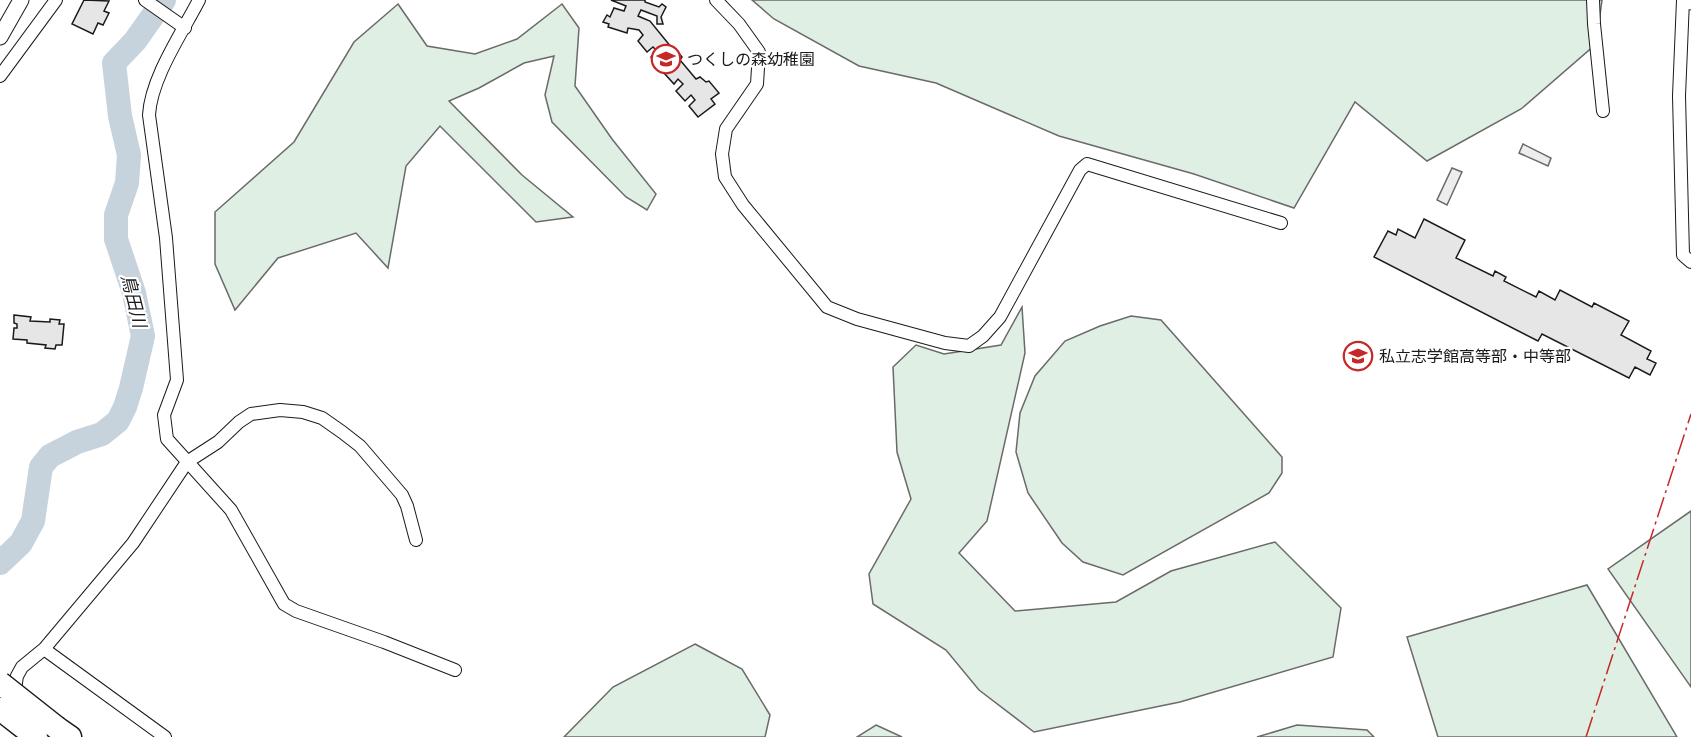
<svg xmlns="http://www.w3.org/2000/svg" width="1691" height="737" font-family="'Roboto Serif','Noto Sans JP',serif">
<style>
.green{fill:#e0efe3;stroke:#6a6a6a;stroke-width:1.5}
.parking{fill:#ededed;stroke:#6a6a6a;stroke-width:1.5}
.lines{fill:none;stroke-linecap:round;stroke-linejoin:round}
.river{stroke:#c6d2dc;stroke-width:24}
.building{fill:#e6e6e6;stroke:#1a1a1a;stroke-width:1.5}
.minor-casing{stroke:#1a1a1a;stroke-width:14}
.tertiary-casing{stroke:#1a1a1a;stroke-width:17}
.motorway-casing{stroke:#1a1a1a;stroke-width:25}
.minor{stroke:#fff;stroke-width:12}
.tertiary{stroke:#fff;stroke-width:15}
.motorway{stroke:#fff;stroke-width:22}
.motorway-bridge-casing{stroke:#1a1a1a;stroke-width:25;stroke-linecap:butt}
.motorway-bridge{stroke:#fff;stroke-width:22}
.power{stroke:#c62828;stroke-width:1.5;stroke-dasharray:21 4.5 3 4.5;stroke-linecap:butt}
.labels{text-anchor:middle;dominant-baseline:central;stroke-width:4.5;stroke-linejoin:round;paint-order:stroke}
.poi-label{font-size:16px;fill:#1a1a1a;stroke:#fff;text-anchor:start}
.water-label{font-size:18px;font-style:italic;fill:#1a1a1a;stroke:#fff}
</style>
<rect width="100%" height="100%" fill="#fff"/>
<path class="green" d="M752,0H1602L1596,44L1521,109L1427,161L1355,102L1294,208L1194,174L1059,136L936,83L859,66L774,19Z
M398,4L427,46L475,54L517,39L562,4L579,28L575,86L612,139L656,194L647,210L626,197L552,122L545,95L554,56L524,63L479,88L449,101L522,175L573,217L536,222L440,126L406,166L388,268L356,233L278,258L235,310L215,264V212L294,142L354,42Z
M1022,307L1025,353L987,521L959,553L1015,611L1116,602L1171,571L1275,542L1341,608L1333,657L1180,702L1034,732L979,690L946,650L873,604L869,574L911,499L897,452L893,367L916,345L944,354L1001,345Z
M1131,316L1161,320L1282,457V473L1269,493L1123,575L1083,562L1062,543L1028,493L1016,452L1020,413L1035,376L1065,341L1100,326Z
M1691,511V687L1608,569Z
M1587,585L1677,737H1438L1407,637Z
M695,644L742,669L770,715L765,737H564L613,687Z
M876,725L902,737H857Z
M1297,725L1367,730L1374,737H1257Z"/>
<path class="parking" d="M1523,144L1551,158L1548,166L1519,153Z
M1452,168L1462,172L1447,205L1437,200Z"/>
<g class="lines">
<path class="river" d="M0,563L21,543L33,521L41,467L50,456L77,442L102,434L118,421L125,407L131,388L143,336L134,293L116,239V215L127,183L129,155L120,116L114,63L135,41L164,0"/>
</g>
<path class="building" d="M84,0L109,1L104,11L109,13L103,25L98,23L93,34L72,24Z
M611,0H645V2L659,7L662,4L666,7L661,17L663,24H657V16L641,10L638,16L650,21L676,53L678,52L682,57L680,60L696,79L700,77L706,82L709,81L719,93L711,99L715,104L698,117L689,106L695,100L691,95L685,101L676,91L683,84L678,79L674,84L664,73L670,68L665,63L660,69L651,57L657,51L653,47L647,52L638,41L643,35L639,30L628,28L627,33L608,27L609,24L603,22L607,15L610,17L614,8L624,11L626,6Z
M1424,219L1465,240L1456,258L1493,276L1495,271L1506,277L1504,281L1536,297L1539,291L1555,300L1560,290L1592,307L1594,303L1629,321L1621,335L1651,351L1647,359L1656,363L1650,375L1635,367L1629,378L1542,334L1538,341L1374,257L1388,231L1396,235L1398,229L1415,238Z
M14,315L31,317L30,321L50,322V319L60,320L59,324H64L62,345H56L55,349L45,348L46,345L27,343V340L13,339L14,328H17V324L14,323Z"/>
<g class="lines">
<g class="minor-casing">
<path id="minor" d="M145,0L185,28
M199,0C182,33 151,78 149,115L166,238L177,380L164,415L167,439L231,510L284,604L296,611L384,642L455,670
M716,0L739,24L759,52L757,84L726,129L722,154L725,177L743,205L827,307L857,319L945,343L969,346L983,336L1000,317L1080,170L1087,164L1281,223
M1593,0L1594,24L1603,111
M1683,0L1679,96L1683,255L1691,262
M0,76L56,0
M44,649L165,737
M14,697L17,676L22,667L44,649L133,543L187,462L218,442L239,422L251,414L280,410L303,412L322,418L342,432L360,446L402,495L407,506L416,540"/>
</g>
<g class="tertiary-casing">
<path id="tertiary" d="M1688,0L1691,2
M0,37L21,0"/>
</g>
<g class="motorway-casing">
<path id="motorway" d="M57,728L70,737"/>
</g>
<use href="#minor" class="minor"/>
<use href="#tertiary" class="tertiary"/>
<use href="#motorway" class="motorway"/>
<g class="motorway-bridge-casing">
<path id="motorway-bridge" d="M0,683L57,728
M0,709L36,737"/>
</g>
<use href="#motorway-bridge" class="motorway-bridge"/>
<path class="power" d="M1586,737L1691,414"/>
</g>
<defs>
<g id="school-ring" transform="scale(1.5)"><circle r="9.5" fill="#fff" stroke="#c62828" stroke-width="1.5"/><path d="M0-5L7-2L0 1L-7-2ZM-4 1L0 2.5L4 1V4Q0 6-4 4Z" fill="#c62828"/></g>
</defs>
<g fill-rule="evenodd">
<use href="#school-ring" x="666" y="59"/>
<use href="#school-ring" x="1358" y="356"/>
</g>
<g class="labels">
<g class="poi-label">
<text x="687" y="59">つくしの森幼稚園</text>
<text x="1379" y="356">私立志学館高等部・中等部</text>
</g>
<g class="water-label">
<text transform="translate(134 301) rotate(76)">鳥田川</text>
</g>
</g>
</svg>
